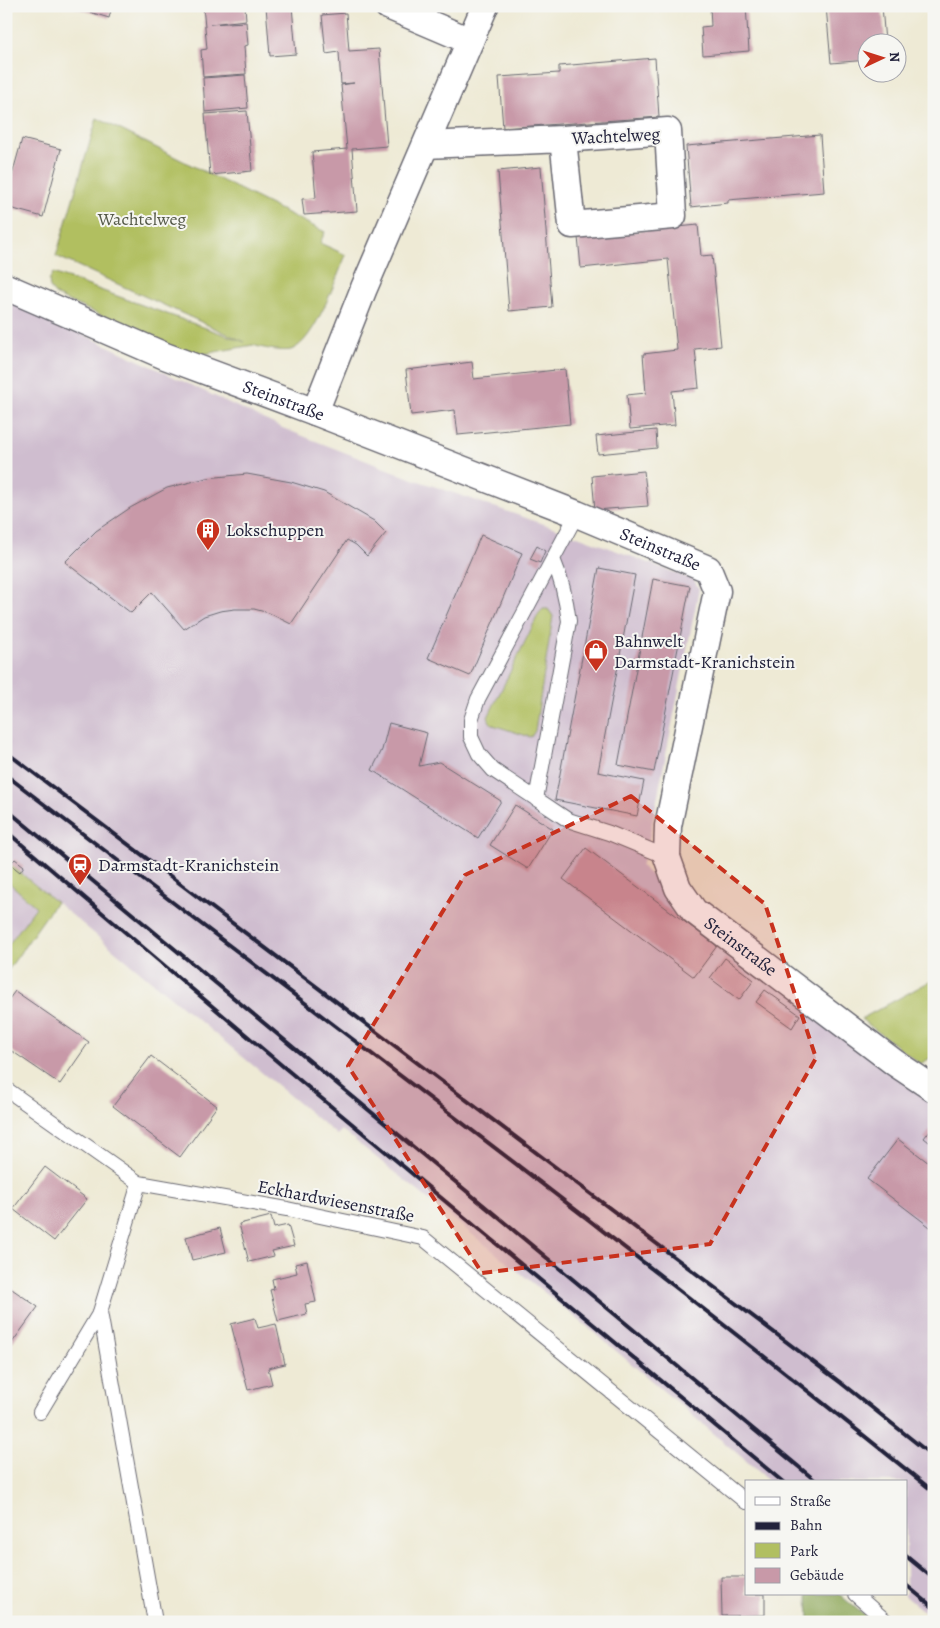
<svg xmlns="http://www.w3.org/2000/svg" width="940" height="1628" font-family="Alegreya,serif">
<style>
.industrial{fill:#cfbdcf}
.green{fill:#b1bf61;stroke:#6a704e}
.forest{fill:#8ca657;stroke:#576449}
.building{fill:#c899a8}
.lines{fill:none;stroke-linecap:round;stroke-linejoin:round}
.service-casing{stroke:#696871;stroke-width:16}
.minor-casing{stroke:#696871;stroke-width:29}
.service{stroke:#fff;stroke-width:14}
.minor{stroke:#fff;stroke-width:26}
.rail{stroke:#22223b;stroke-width:4}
.marked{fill:#c8321e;fill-opacity:0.2;stroke:#c8321e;stroke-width:4;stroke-dasharray:10 6;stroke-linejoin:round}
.labels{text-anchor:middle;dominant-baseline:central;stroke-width:4;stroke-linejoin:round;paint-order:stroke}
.street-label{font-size:18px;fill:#22223b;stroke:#f6f6f2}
.park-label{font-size:18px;fill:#545948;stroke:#f6f6f2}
.poi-label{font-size:18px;fill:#22223b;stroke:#f6f6f2;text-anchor:start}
</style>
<rect width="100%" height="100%" fill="#f6f6f2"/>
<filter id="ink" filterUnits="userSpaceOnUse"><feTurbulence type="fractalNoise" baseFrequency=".02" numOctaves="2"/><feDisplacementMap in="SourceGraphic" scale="10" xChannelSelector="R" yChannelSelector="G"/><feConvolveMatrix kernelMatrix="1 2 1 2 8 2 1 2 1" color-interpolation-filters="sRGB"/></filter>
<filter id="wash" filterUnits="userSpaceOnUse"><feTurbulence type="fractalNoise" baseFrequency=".0096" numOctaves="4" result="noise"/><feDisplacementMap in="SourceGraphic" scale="20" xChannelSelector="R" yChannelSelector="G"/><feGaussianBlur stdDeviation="1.12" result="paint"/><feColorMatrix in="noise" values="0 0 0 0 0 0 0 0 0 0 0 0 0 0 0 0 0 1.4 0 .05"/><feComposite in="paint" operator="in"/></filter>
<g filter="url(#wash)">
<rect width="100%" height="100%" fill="#eeead5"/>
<path class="industrial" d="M6,298L280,427L410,478L567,532L694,580L699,589L648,844L641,866L687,908L934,1094V1620L903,1594H906V1482H771L595,1333L342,1130L337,1135L20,872L24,866L15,859L10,864L6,861Z
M6,880L36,907L6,948Z"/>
<path class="green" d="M97,118L325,232L320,243L346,255C336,278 315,342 291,350C282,352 261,348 253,345L193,356L57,296L50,288L49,280L53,273L245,342L56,256Z
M543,609H548L553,616L535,731L531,737L527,736L493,725L490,722L488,717L539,613Z
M6,861L56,902L6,973V948L36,907L6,880Z
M934,979V1056L920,1064L861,1019Z"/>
<path class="forest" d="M808,1594H839L872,1622H809Z"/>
<g id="blocks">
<path class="building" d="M70,6H112L109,18Z
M203,6H245L246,20L210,24L246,22L248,45L244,46L246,74L203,77L201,50L207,49Z
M266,6H292L296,54L270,56Z
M710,6H746L749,51L703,55L701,27L711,26Z
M826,6H882L885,42H868V60L831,63Z
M346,13L349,51L379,49L387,146L352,149L357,211L304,215L302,199L316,198L312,152L347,149L341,85L354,83L341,84L339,52L326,54L322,15Z
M655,58L659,117L503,128L499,77L559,73V66Z
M245,75L248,108L205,112L203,78Z
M247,111L252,171L210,175L205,114Z
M820,135L824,192L728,200V203L691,207L686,146Z
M22,139L61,149L43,217L6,207V197Z
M541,167L552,307L509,311L498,171Z
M698,225L701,256L712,255L721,346L695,349L699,388L672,391L675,425L630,429L627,395L646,393L643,354L677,350L668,259L581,268L578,237Z
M472,362L474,379L565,369L570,424L458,435L455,410L411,415L406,370Z
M656,430L657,448L598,454L596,436Z
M644,471L648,506L595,510L592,476Z
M247,474L291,482L324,492L374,521L386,533L367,556L356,545L347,540L291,624L269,613L254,609H235L220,611L204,616L184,629L152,592L131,613L65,562L96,531L130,508L167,488L207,478Z
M481,535L522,553L470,676L428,658Z
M537,546L545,551L540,563L530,559Z
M599,568L635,575L598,772L644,781L637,816L555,800Z
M653,579L690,586L654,772L618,765Z
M389,723L427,733L419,766L439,762L501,801L478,838L372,770L382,750Z
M515,805L553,829L528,869L490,845Z
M586,848L717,946L694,977L563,879Z
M15,859L24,866L20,872L10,864Z
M725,958L754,980L739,1000L710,978Z
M765,990L800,1015L792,1028L756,1002Z
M15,991L89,1042L60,1084L6,1047V1003Z
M151,1056L217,1106L180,1157L113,1106Z
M934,1125V1146L924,1138Z
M898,1139L934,1167V1230L867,1179Z
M45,1167L87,1199L54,1241L13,1209Z
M271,1216L274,1228L288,1225L294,1246L272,1251L274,1256L249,1262L239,1224Z
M220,1228L226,1252L192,1260L186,1237Z
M307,1261L316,1302L305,1304L307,1314L278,1321L270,1290L274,1289L272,1279L297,1273L295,1264Z
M6,1285L38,1307L6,1351Z
M255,1318L258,1328L276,1324L285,1364L268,1368L272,1384L248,1390L231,1324Z
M721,1577H746V1594H765V1615L722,1616Z"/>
</g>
</g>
<g filter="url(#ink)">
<use href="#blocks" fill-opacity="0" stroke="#696871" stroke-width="1"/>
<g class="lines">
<g class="service-casing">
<path id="service" d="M577,514L478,699L471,720V737L479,754L493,770L568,820L609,833L667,857
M536,799L569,621C566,598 562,580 553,559
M6,1089L139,1183L287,1209L423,1238L746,1502
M139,1183L100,1312L155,1622
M40,1412L100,1312
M855,1594L887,1622"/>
</g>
<g class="minor-casing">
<g id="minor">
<path d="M388,6L470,41"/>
<path d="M426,145L563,139L572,225L673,216L668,131L563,139"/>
<path id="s1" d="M6,287L165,356L315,412L577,514L708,569L717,591L668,826L667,857L678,888L694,911L895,1063L934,1089"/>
<path d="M315,412L364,288L485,6"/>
</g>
</g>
<use href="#service" class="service"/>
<use href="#minor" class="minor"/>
<path class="rail" d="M6,752L841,1383L934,1457
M6,775C316,1013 630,1246 934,1492
M6,809L817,1482
M6,831L285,1068L783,1482
M906,1556L934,1579
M906,1585L934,1608"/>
</g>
</g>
<path class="marked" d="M631,796L765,904L816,1058L710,1244L482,1273L348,1066L465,875Z"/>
<defs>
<g id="building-pin" transform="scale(1.25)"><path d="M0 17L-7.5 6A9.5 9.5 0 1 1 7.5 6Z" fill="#c8321e" stroke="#f6f6f2"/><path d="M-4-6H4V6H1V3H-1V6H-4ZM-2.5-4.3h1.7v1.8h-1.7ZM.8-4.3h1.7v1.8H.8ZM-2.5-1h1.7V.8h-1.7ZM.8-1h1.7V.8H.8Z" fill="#fff"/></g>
<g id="shop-pin" transform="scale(1.25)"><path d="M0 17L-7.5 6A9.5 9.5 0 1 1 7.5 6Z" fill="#c8321e" stroke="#f6f6f2"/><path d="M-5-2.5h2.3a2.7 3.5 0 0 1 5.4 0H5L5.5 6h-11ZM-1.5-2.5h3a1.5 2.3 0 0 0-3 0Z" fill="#fff"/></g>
<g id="station-pin" transform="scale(1.25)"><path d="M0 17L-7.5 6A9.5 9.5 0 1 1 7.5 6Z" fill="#c8321e" stroke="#f6f6f2"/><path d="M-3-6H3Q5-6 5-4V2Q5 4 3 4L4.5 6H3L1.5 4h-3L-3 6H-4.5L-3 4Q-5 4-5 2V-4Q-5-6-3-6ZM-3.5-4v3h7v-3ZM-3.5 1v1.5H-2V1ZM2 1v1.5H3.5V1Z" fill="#fff"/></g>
</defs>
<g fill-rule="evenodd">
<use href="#building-pin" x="208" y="530"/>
<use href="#shop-pin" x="596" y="651"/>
<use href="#station-pin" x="80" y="865"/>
</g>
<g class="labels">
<g class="street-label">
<text transform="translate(616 136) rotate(-3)">Wachtelweg</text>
<text stroke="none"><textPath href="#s1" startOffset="300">Steinstraße</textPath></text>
<text stroke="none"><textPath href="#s1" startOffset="705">Steinstraße</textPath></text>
<text stroke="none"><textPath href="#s1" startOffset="1171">Steinstraße</textPath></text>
<text transform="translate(336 1201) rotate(11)">Eckhardwiesenstraße</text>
</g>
<g class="park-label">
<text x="142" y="219">Wachtelweg</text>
</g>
<g class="poi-label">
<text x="226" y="530">Lokschuppen</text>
<text x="614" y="641">Bahnwelt<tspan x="614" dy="21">Darmstadt-Kranichstein</tspan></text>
<text x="98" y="865">Darmstadt-Kranichstein</text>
</g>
</g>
<rect width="940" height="1628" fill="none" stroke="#f6f6f2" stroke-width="25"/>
<rect x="745" y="1480" width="162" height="115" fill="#f6f6f2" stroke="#a1a1a9"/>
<rect x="755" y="1497" width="25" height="8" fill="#ffffff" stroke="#a1a1a9"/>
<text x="790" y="1506" font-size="15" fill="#22223b">Straße</text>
<rect x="755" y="1522" width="25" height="8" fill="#22223b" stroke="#a1a1a9"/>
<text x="790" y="1530" font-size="15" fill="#22223b">Bahn</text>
<rect x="755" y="1543" width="25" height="15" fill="#b1bf61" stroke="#a1a1a9"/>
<text x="790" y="1556" font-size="15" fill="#22223b">Park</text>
<rect x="755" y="1568" width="25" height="15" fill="#c899a8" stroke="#a1a1a9"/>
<text x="790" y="1580" font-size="15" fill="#22223b">Gebäude</text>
<g transform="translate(882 58) rotate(86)"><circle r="24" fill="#f6f6f2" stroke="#a1a1a9"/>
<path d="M0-4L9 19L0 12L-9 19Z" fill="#c8321e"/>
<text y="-8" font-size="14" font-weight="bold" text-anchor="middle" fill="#22223b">N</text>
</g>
</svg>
